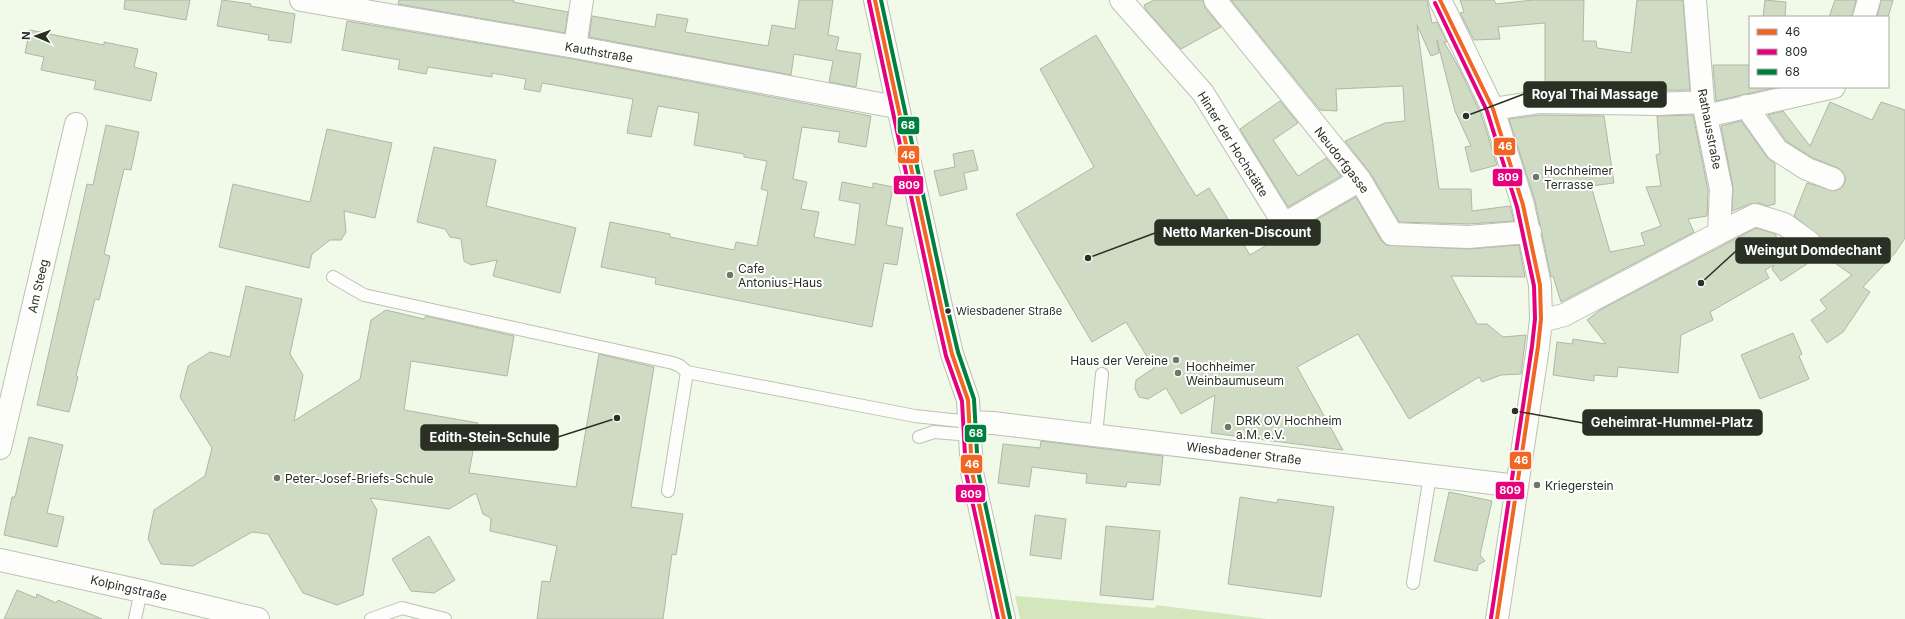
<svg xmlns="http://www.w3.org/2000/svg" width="1905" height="619" font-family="Inter,sans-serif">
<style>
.green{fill:#d3e6bc}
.building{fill:#cfdbc2;stroke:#b0b6a9}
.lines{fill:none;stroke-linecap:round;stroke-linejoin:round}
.lane-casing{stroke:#bcc1b5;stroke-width:14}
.street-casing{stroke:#bcc1b5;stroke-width:24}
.lane{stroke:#fdfefc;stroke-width:12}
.street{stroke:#fdfefc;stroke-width:22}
.bus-1-casing{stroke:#fff;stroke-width:7}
.bus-2-casing{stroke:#fff;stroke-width:7}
.bus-3-casing{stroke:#fff;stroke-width:7}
.bus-1{stroke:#f26522;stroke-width:4}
.bus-2{stroke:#e5007d;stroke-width:4}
.bus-3{stroke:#00803d;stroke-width:4}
.poi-dot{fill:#707669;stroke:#fff;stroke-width:1.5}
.bus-dot{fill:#2b3025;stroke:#fff;stroke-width:1.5}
.labels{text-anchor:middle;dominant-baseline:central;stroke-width:4;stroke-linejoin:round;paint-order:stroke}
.bus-label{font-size:11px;fill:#2b3025;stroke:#fff;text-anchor:start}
.street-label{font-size:12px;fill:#2b3025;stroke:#fff}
.poi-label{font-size:12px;fill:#2b3025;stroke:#fff;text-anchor:start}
.leader{fill:none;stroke:#2b3025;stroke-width:1.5}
.callout-dot{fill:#2b3025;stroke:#fff;stroke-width:1.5}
.callout{fill:#2b3025;stroke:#2b3025;stroke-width:1.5}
.callout-label{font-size:13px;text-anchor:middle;font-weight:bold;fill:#fff}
.line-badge{stroke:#fff;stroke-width:1.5}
.badge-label{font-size:11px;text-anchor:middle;font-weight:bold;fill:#fff}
</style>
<rect width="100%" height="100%" fill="#f1f9e8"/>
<path class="green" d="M1015,596L1155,608L1156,605L1266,619H1020Z"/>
<path class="building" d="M125,0H190L186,20L124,9Z
M222,0L251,4L250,6L295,14L291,43L268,40L269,35L217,26Z
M399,0H514L513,2L568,12L565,33L398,4Z
M799,0H833L828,35L839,37L836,50L861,54L856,87L829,82L833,61L794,54L791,75L589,37L592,16L655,27L657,14L688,19L685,32L768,46L772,25L795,29Z
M1154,0H1203L1205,8L1221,27L1181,49L1146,10L1144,5Z
M1231,0H1427L1432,23L1437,22L1447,42H1444L1459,68L1481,114L1497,165L1471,172L1465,147L1471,146L1455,111L1437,40L1439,53L1431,56L1417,25L1439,189H1471L1472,211L1510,206L1514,221L1468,224L1399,222L1371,174L1345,141L1385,123L1405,121L1403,86L1336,89L1337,111L1320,110Z
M1460,0H1494L1496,4L1533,0H1584L1583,41H1596L1597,48L1631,53L1637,0H1683L1690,90L1609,91L1607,87L1600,89V91L1545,90V23L1498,27L1500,39L1474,40L1460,13L1464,12Z
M1765,0L1786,2L1785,17H1763Z
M1835,0H1856L1852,17H1829Z
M1881,0H1893L1888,17H1877Z
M347,21L573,59L871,116L866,147L838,142L840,132L802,127L793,179L807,182L801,209L819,212L814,237L855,245L860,204L839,200L842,182L873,188V183L893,187L886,225L903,228L897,265L884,263L872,327L655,284L656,278L601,267L610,222L670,234V237L734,250L736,242L757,246L768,191L761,189L767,161L744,157V154L694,145L699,113L658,106L651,137L627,133L633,99L542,83L540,92L524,89L526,79L492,73V77L428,67L426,74L398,69L400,60L342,50Z
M30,30L104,45V42L138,49L134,67L157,73L151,101L94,89L96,81L41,70L44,57L25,53Z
M1096,35L1196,196L1209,188L1250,255L1282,236L1290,235L1356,197L1381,240L1386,245L1468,249L1519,245L1525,277L1451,276L1477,324H1487L1503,337L1526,335L1521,374L1501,375L1482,382L1479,377L1409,419L1358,334L1297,367L1343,450L1211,433L1215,395L1181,414L1166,388L1148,399L1139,397L1135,389L1136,380L1154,368L1126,322L1092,342L1016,214L1094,167L1040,69Z
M1713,65H1750V87H1777L1716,101Z
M1280,101L1298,123L1273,140L1298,176L1326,158L1341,176L1288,207L1240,129Z
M1830,102L1872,120L1881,102L1905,110V238L1895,253L1863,287L1870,292L1843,332L1827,343L1811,320L1827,309L1820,300L1852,275L1822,254L1781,281L1772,269L1774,265L1765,270L1769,278L1710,312L1713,320L1681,335L1678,373L1618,367L1617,377L1594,375V381L1553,375L1557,342L1572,344L1573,339L1606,344L1587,320L1600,310L1756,228L1776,234V261L1784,240L1807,254H1814L1819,250L1821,243L1820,237L1794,216L1807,183L1835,191L1841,188L1845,183V177L1842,171L1838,168L1813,158L1786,141L1768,115L1783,111L1810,146Z
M1540,115L1604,116L1614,183L1591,186L1610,252L1645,245L1641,233L1661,226L1646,187L1661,186L1656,155L1660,154L1657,116L1693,115L1708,190L1707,216L1688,219L1694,232L1561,302L1553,276L1551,277L1535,201L1509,119Z
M1741,121L1767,157L1775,164V204L1767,206L1759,203L1750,204L1732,211L1733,187L1721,126Z
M106,125L139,132L131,170L124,169L104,254L110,256L99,300L95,299L76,376L78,377L69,412L37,405L87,184L93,185Z
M327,129L392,143L375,218L344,211L346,232L341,240H330L312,254L309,268L219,247L233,184L310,202Z
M434,147L496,160L486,206L576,228L560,293L493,276L497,260L471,265L464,261L461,239L450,237L445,229L417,222Z
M973,150L978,170L964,173L967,189L940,196L934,171L955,167L953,154Z
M246,286L302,299L290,354L303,375L294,421L360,379L371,320L386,310L424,319L426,316L514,336L507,376L411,361L404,410L478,423L469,473L576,487L599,354L654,367L631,507L683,514L676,555L672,554L663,619H537L542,581L550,582L557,546L490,531L491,518L483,514L476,493L449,509L370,498L377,510L363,595L337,605L303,593L268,534L252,532L193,566L161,564L148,539L154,510L205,476L212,448L180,397L188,366L210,352L230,357Z
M1793,333L1802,354L1799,356L1809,379L1760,399L1741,355Z
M29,437L63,445L47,513L64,517L57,547L4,535L12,497H15Z
M1041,441L1163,456L1160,485L1127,482L1126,487L1086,483L1087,474L1032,467L1029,487L998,483L1003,444L1040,448Z
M1449,492L1492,501L1480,555L1485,561L1478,565L1477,571L1434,561Z
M1240,497L1277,503L1278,499L1334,507L1321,597L1228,584Z
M1035,515L1066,519L1061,559L1030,555Z
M1106,526L1160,531L1153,600L1100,595Z
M429,536L455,580L434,593L411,591L392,559Z
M17,590L36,598L37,594L56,603L58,600L102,619H4Z"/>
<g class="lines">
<g class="lane-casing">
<path id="lane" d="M333,277L364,295L673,363L680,366L687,372L915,416L970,422
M1096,435L1102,374
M919,437L934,432L971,435
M668,491L687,372
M1413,583L1430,475
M135,619L141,591
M371,619L402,608L445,619"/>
</g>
<g class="street-casing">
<path id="street" d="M301,0L575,47L896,107
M875,0L942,311L952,354L968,400L972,472L1004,619
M1121,0L1203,93L1284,224L1360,180
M1215,0L1360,180L1392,234L1468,237L1530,232
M1440,0L1493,109L1523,205L1540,285L1541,319L1538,347L1497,619
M1864,17L1869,0
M575,47L582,0
M1746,106L1777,150L1807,169L1833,179
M1493,109L1539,102L1658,104L1703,102
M1706,116L1834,87
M1719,233L1755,215L1784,224L1809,242
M1541,319H1549L1564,315L1719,233L1721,189L1703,102L1695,0
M970,422L993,423L1517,486
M0,448L76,124
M0,560L141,591L258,619"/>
</g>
<use href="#lane" class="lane"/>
<use href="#street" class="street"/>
<g class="bus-1-casing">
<path id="bus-1" d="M875,0L942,311L952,354L968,400L972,472L1004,619
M1440,0L1493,109L1523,205L1540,285L1541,319L1538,347L1497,619"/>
</g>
<g class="bus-2-casing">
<path id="bus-2" d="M869,1L936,312L946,356L962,401L966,473L998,619
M1435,3L1487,111L1517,207L1534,286L1535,319L1532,346L1491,618"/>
</g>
<g class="bus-3-casing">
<path id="bus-3" d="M881,0L948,310L958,352L974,399L978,471L1010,618"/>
</g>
<use href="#bus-1" class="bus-1"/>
<use href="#bus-2" class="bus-2"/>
<use href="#bus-3" class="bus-3"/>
</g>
<g class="poi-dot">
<circle cx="1536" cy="177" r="4"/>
<circle cx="730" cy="275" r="4"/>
<circle cx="1176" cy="360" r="4"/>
<circle cx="1178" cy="373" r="4"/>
<circle cx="1228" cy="427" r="4"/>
<circle cx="277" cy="478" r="4"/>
<circle cx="1537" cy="485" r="4"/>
</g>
<circle class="bus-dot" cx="948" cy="311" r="3.5"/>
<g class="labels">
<g class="bus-label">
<text x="956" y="311">Wiesbadener Straße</text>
</g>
<g class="street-label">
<text transform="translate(599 52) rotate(10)">Kauthstraße</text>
<text transform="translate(1710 129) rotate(79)">Rathausstraße</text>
<text transform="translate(1233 144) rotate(58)">Hinter der Hochstätte</text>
<text transform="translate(1342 160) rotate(52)">Neudorfgasse</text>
<text transform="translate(38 286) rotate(-77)">Am Steeg</text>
<text transform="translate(1244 453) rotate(7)">Wiesbadener Straße</text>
<text transform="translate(129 588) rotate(13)">Kolpingstraße</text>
</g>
<g class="poi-label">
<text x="1544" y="170">Hochheimer<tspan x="1544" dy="14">Terrasse</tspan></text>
<text x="738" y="268">Cafe<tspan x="738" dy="14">Antonius-Haus</tspan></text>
<text x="1168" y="360" text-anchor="end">Haus der Vereine</text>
<text x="1186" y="366">Hochheimer<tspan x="1186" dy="14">Weinbaumuseum</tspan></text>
<text x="1236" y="420">DRK OV Hochheim<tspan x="1236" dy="14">a.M. e.V.</tspan></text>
<text x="285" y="478">Peter-Josef-Briefs-Schule</text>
<text x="1545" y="485">Kriegerstein</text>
</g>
</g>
<path class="leader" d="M1466 116L1524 94M1088 258L1155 233M1701 283L1736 251M1515 411L1583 423M617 418L558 437"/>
<g class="callout-dot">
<circle cx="1466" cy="116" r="4"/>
<circle cx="1088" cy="258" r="4"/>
<circle cx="1701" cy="283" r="4"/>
<circle cx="1515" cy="411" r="4"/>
<circle cx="617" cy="418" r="4"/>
</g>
<g class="callout">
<rect x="1524" y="82" width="142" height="25" rx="4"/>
<rect x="1155" y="220" width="165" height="25" rx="4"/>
<rect x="1736" y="238" width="154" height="25" rx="4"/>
<rect x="1583" y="410" width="179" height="25" rx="4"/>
<rect x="421" y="425" width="137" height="25" rx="4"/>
</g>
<g class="callout-label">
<text x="1595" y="99">Royal Thai Massage</text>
<text x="1237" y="237">Netto Marken-Discount</text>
<text x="1813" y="255">Weingut Domdechant</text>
<text x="1672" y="427">Geheimrat-Hummel-Platz</text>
<text x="490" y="442">Edith-Stein-Schule</text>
</g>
<g class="line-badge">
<rect x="897" y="116" width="23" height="19" rx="4" fill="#00803d"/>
<rect x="1493" y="137" width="23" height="19" rx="4" fill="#f26522"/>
<rect x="897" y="145" width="23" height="19" rx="4" fill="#f26522"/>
<rect x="1492" y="168" width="31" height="19" rx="4" fill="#e5007d"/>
<rect x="893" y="175" width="31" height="20" rx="4" fill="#e5007d"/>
<rect x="964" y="424" width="23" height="19" rx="4" fill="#00803d"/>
<rect x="1509" y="451" width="23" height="19" rx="4" fill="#f26522"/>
<rect x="960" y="454" width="23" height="20" rx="4" fill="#f26522"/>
<rect x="1495" y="481" width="30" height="19" rx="4" fill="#e5007d"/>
<rect x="955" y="484" width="31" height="19" rx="4" fill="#e5007d"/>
</g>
<g class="badge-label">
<text x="908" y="129">68</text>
<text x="1505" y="150">46</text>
<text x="908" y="159">46</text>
<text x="1508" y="181">809</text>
<text x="909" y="189">809</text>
<text x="976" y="437">68</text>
<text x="1521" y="464">46</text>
<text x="972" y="468">46</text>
<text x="1510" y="494">809</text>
<text x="971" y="498">809</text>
</g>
<rect x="1749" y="16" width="140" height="72" fill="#ffffff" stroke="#aaaca8"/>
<rect x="1757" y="29" width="20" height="6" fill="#f26522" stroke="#aaaca8"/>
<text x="1785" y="36" font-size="12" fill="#2b3025">46</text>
<rect x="1757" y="49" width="20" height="6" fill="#e5007d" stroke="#aaaca8"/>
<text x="1785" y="56" font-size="12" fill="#2b3025">809</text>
<rect x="1757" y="69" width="20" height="6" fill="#00803d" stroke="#aaaca8"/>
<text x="1785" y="76" font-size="12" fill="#2b3025">68</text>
<g transform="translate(36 36) rotate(272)" stroke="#ffffff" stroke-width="3" paint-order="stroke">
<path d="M0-3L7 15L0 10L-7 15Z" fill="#2b3025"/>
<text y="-6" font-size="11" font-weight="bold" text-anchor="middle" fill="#2b3025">N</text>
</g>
</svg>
